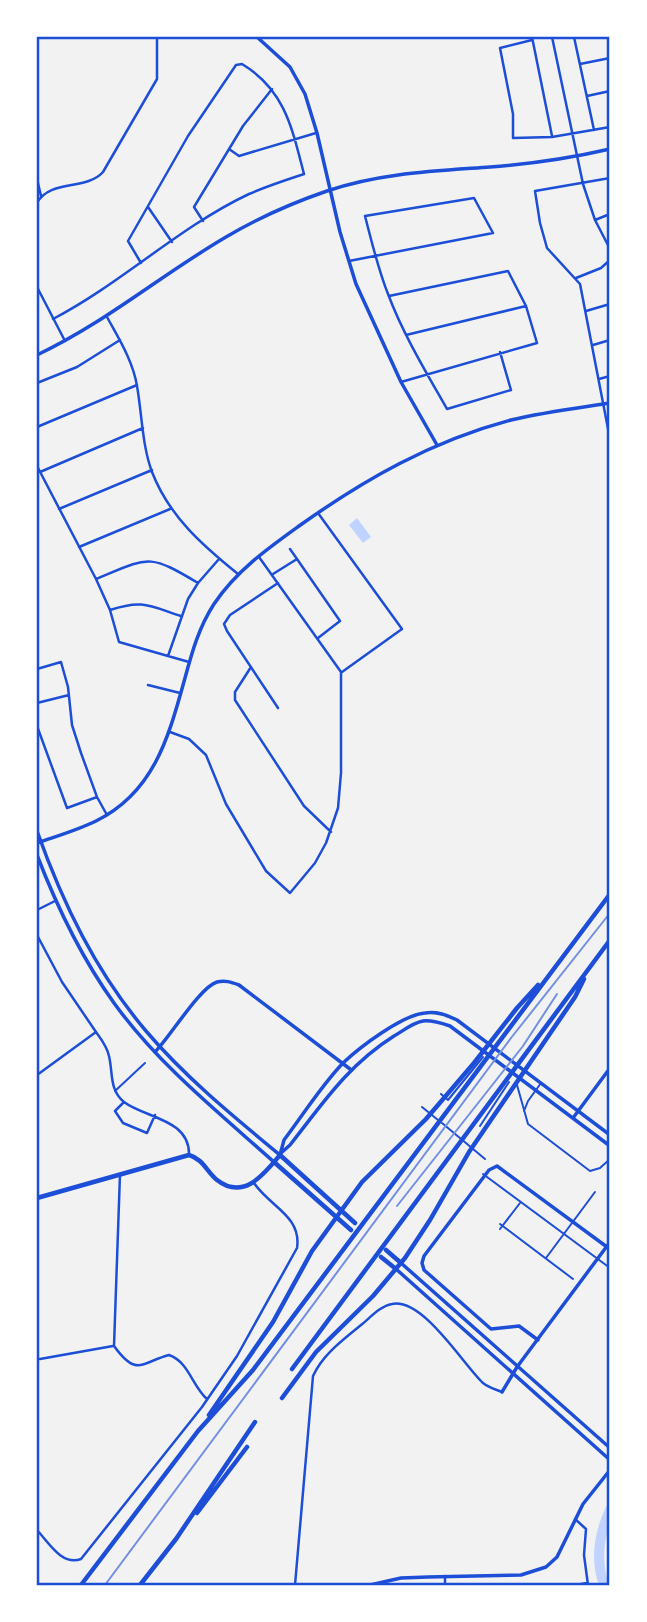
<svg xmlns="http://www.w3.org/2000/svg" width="647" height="1622" font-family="'Fira Sans',sans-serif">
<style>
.water{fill:#bfd3fe}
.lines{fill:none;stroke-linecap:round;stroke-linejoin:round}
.river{stroke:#bfd3fe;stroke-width:10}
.service{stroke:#1d4ed8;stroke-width:2}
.pedestrian{stroke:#1d4ed8;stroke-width:2}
.minor{stroke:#1d4ed8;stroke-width:2.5}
.tertiary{stroke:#1d4ed8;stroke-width:3.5}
.secondary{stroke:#1d4ed8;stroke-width:3.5}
.primary{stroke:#1d4ed8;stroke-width:4.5}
.rail{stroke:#7290e2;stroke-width:2}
.neatline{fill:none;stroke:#1d4ed8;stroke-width:2.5}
</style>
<rect width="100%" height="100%" fill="#f2f2f2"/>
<path class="water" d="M357,518L371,537L363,543L349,525Z"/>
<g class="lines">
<path class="river" d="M604,1585C595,1559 599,1534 610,1510"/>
<path class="service" d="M517,1085L528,1124L590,1171L600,1168L610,1159
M524,1111L528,1101L541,1083"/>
<path class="pedestrian" d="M115,1091L145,1063
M441,1094L448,1100L483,1057
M422,1107L438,1120
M442,1123L485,1159
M480,1126L509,1082
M483,1174L610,1268
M500,1224L573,1279
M500,1229L520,1203
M546,1258L595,1192"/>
<path class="minor" d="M532,37L552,136
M552,37L583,184L595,220L610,249
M574,37L594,130
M532,40L500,48L513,114V138L552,137L610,127
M580,64L610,58
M587,96L610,91
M229,149L239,156L316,133
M610,178L535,191L540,223L547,248L580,284L610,439
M37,179L41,196
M37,203C50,179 86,191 103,172L157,79V37
M148,207L172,242
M595,220L610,214
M203,221L194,207L243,126L272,89
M349,261L493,233L474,198L365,216C372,243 378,269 388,294C403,334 426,372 447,409L511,390L500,352
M576,278L601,268L610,260
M37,287L65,341
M389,296L508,271L526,306
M586,311L610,304
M107,317C119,339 133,361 137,386C142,414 142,445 152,472C169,516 202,545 238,574
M53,319C122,283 179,227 249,194C267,186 286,180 304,174C292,128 285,90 242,64L236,65L188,136L128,241L141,263
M593,345L610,340
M599,379L610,376
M401,382L537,343L526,306L406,335
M37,383L77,367L120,340
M37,427L137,385
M37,466L96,579L110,610L119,642L189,662
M40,472L143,428
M59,509L152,470
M318,513L402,629L342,672
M79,547L170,509
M290,549L297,559
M273,574L297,559L340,621L318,638
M96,579C149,557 148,553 198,583
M278,583L230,615L224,624L227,631L278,708
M110,610C143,599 150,606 181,616
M168,656L188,599L198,583L219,559
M251,667L235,692V700L304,806L331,832
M37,669L61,662L68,687L72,725L81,753L97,797L107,815
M148,685L180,693
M37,703L69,695
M37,726L67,808L97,797
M170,732L189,739L206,755L226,804L266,871L290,893L315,863L326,843L338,808L341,773V672L259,557
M37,910L55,901
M37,935L62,982L96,1032L37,1075
M96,1032C101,1039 107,1046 109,1056C113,1072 109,1090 124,1102C145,1118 190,1119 189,1155
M124,1102L115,1111L123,1123L147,1133L155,1115
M120,1174L114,1346C137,1378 142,1362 169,1355C189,1362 192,1386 207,1399
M40,1359L113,1346
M575,1519L586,1529L584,1555L588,1585
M37,1530C49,1543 62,1566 81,1559L202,1407L237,1356L297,1248C302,1216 269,1206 254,1183
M445,1576V1585
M295,1585L313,1376C323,1354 343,1340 361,1325C370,1318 380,1306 392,1304C423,1298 462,1363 483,1383C489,1388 495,1389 502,1392
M575,1585L587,1583"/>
<path class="tertiary" d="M257,37L290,67L305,94L317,133L340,232L356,284L401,382L437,445
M37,355C105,323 161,275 226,237C258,218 292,203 327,191C379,173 435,171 490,167C530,164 571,158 610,149
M37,843C57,836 78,830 96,821C155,792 169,735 185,678C192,652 199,627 214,604C236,571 267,549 299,526C365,479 432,441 511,420C544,412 577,408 610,403
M155,1052C170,1037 200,987 217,982C225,980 231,982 239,985L350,1069
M573,1118L610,1068
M281,1153L290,1145C323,1103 348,1065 394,1036C403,1031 412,1023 423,1021C432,1020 441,1023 450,1026L610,1146
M280,1155L284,1140C303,1115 321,1086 343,1063C360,1047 402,1015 425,1013C437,1011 447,1015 457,1020L610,1135
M538,1340L519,1326L491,1329L424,1270L422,1263L424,1256L489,1170L497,1166L607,1247
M502,1392L517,1367L610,1242
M370,1585L401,1578L428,1577L521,1575L546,1567L557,1557L583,1504L610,1470"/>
<path class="secondary" d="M37,831C63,904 96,972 146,1031C185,1077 234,1117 280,1155
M37,855C57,907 81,957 114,1003C158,1064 218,1112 274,1162
M401,1263L610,1448
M396,1269L610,1460"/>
<path class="primary" d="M274,1162L351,1230
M37,1198L189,1155C203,1159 207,1172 217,1180C244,1201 264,1174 280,1155L355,1223
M386,1250L401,1263
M381,1257L396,1269
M292,1369L610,940
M282,1398L316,1352L373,1296L405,1258L430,1220L469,1152L575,997L584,979
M209,1415L273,1322L312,1251L362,1182L426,1119L474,1063L517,1008L538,985
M197,1513L247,1447
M81,1585L198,1431L253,1370L610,894
M140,1585L176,1539L255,1422"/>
<path class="rail" d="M397,1206L523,1046L557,994
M105,1585L511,1038L610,913"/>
</g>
<rect width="647" height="1622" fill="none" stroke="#ffffff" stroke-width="77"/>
<rect x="38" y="38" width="570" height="1546" class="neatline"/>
</svg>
